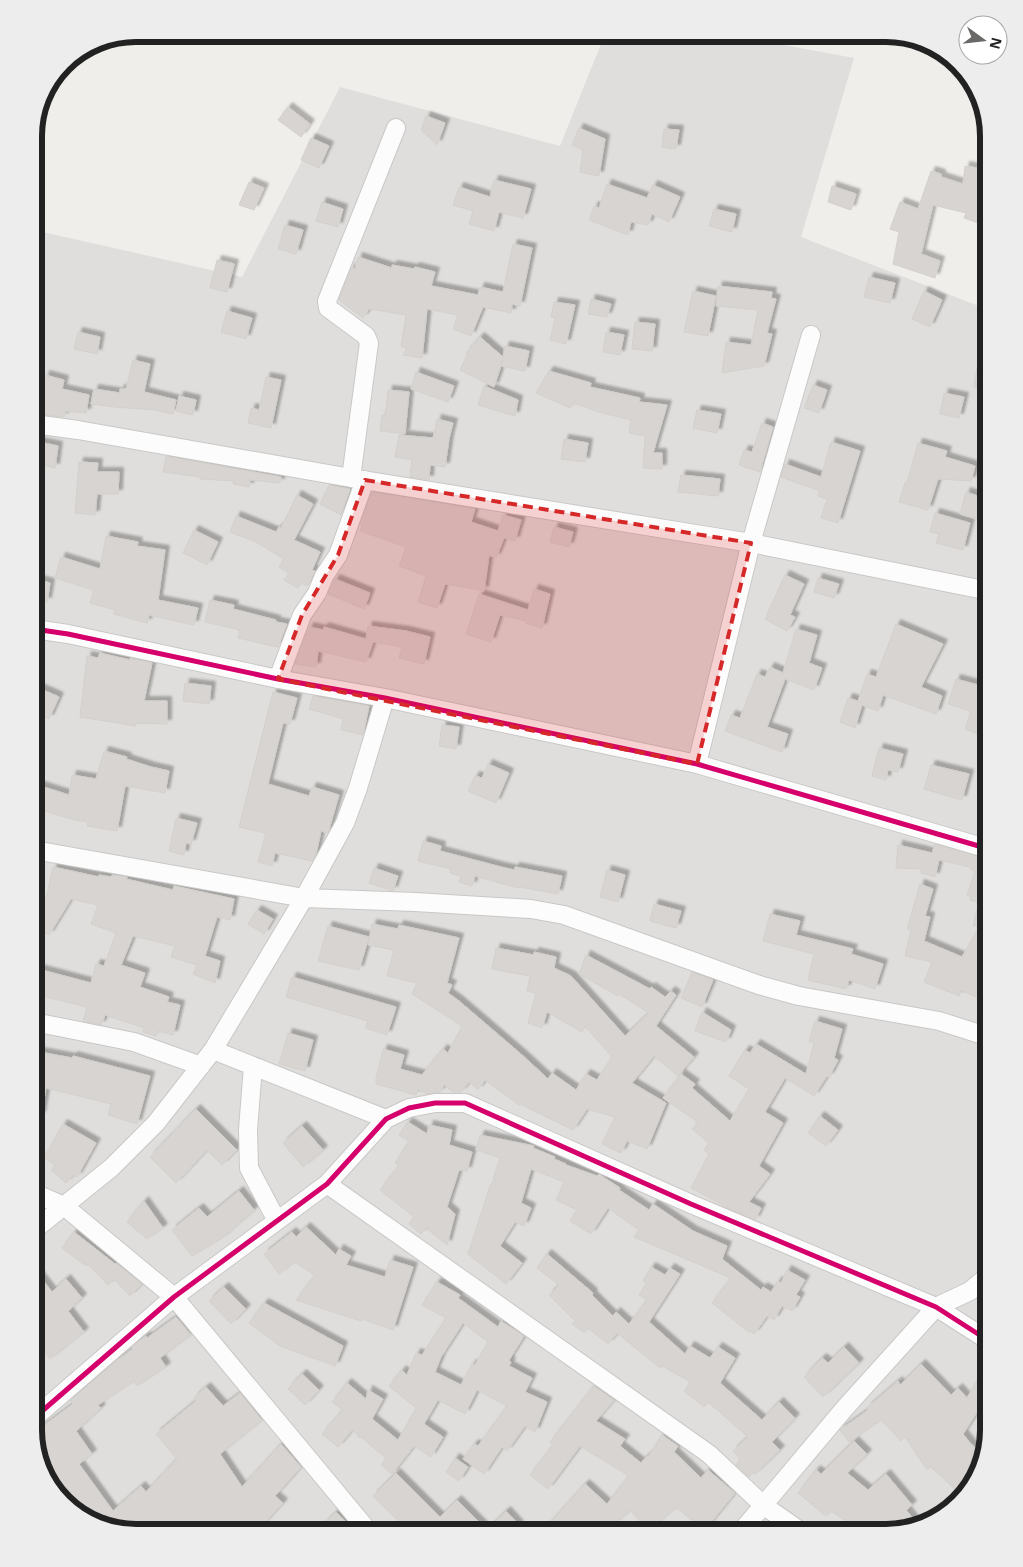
<svg xmlns="http://www.w3.org/2000/svg" width="1023" height="1567" font-family="'Noto Sans',sans-serif">
<style>
.residential{fill:#dfdedc}
.building{fill:#d7d4d2;stroke:#d3d0cc;fill-rule:evenodd;filter:url(#shadow)}
.lines{fill:none;stroke-linecap:round;stroke-linejoin:round}
.street-casing{stroke:#c9c8c7;stroke-width:20}
.street{stroke:#fdfcfc;stroke-width:18}
.cycleway-casing{stroke:#fff;stroke-width:8}
.cycleway{stroke:#d6006c;stroke-width:5}
.marked{fill:#d62828;fill-opacity:0.2;stroke:#d62828;stroke-width:4;stroke-dasharray:10 6;stroke-linejoin:round}
.rim{fill:none;stroke:#222;stroke-width:6}
</style>
<defs>
<filter id="shadow"><feDropShadow dx="4.5" dy="-4.5" stdDeviation="1" flood-color="#0004"/></filter>
</defs>
<rect width="100%" height="100%" fill="#f0eeeb"/>
<path class="residential" d="M605,34H725L854,58L801,237L989,310V1431L975,1482L938,1520L887,1533H130L85,1519L47,1482L34,1431V230L242,277L340,87L560,146Z"/>
<path class="building" d="M288,107L310,124L301,137L278,120Z
M426,116L445,123L437,145L421,130Z
M579,128L605,139L599,176L580,172L583,150L572,145Z
M664,129L679,130L676,149L662,147Z
M311,138L329,146L319,168L301,160Z
M965,166L989,170V227L964,218L966,213L933,205L921,254L940,261L935,278L893,264L899,232L890,229L900,202L918,209L931,171L941,174V177L963,184Z
M494,180L531,189L523,218L499,212L494,231L469,224L473,211L453,205L459,187L490,197Z
M249,182L264,188L254,210L239,205Z
M607,184L647,198L653,185L680,197L669,222L652,214L648,225L631,222L628,235L589,220L594,206L599,208Z
M832,186L856,194L851,210L828,202Z
M322,202L343,209L338,227L316,221Z
M714,209L736,214L732,232L709,226Z
M285,225L303,230L296,254L278,249Z
M513,244L532,248L520,306L512,304L511,313L483,307L471,336L453,329L458,315L427,309L422,358L403,355L407,349L401,346L406,315L369,309L363,318L339,300L351,268L355,269L358,257L392,268V265L414,269L415,267L435,272L431,286L478,295L480,287L503,292Z
M217,260L234,264L227,292L210,288Z
M869,277L895,283L890,303L864,297Z
M718,286L772,292L771,298L776,299L767,333L772,334L764,366L722,373L726,342L751,345L758,310L716,306Z
M693,291L716,296L708,336L684,332Z
M924,291L942,300L930,327L912,319Z
M591,299L611,304L607,317L588,314Z
M554,302L575,305L566,344L550,340L555,318L551,317Z
M227,311L252,318L246,339L221,332Z
M635,322L655,324L652,351L632,349Z
M78,332L100,337L97,354L74,349Z
M606,332L624,335L620,355L603,352Z
M480,337L503,357L505,346L529,351L525,371L501,366L503,360L494,387L460,370L467,355L466,353Z
M981,343L989,344V389L974,387Z
M133,360L150,364L144,392L176,400L173,414L155,410L114,407L91,404L94,389L120,393V389H126Z
M549,371L591,383L590,387L640,398L639,402L667,405L653,453H662V469L643,468L645,436L629,433L631,420L602,413L573,403L570,408L536,393Z
M416,372L454,386L448,402L411,389Z
M45,375L64,380L62,389L89,395L86,413L65,411L64,417L34,414V394L41,395Z
M266,377L281,380L271,428L248,423L251,408L259,410Z
M813,385L827,390L819,413L804,408Z
M484,386L518,400L515,416L478,405Z
M388,390L409,392L405,434L380,431L382,415L385,416Z
M944,393L964,397L959,418L940,414Z
M179,396L196,400L193,415L176,411Z
M697,410L721,414L717,433L693,428Z
M437,419L453,423L449,439L445,467L430,465L429,480L410,477L412,460L395,457L399,435L433,438Z
M762,423L773,427L760,472L739,465L744,450L752,452Z
M564,439L588,443L585,462L561,459Z
M34,441L58,446L55,468L34,463Z
M831,442L860,451L838,523L821,518L827,499L818,496L820,491L781,477L785,464L821,477Z
M918,443L947,451L945,457L975,466L971,481L938,479L928,510L899,502L905,483H907Z
M166,456L281,477L280,483L250,480L249,487L233,484L234,481L200,479V477L163,472Z
M79,462L98,463L97,472H119L118,494H97L95,515L75,513Z
M681,475L720,479L718,496L678,492Z
M329,485L350,489L341,515L320,504Z
M372,492L475,509L471,522L498,531L503,515L521,520L515,541L504,538L496,558L489,555L484,591L445,584L437,608L418,602L426,576L399,566L406,547L360,531L362,525L360,524Z
M966,492L984,498L977,519L960,514Z
M297,495L313,504L294,540L320,552L312,570L315,571L308,586L301,583L298,588L284,580L289,573L279,567L284,559L256,542L230,532L236,516L276,532L279,527L281,528Z
M935,513L970,523L963,550L936,543L939,534L930,532Z
M554,527L573,532L569,547L550,542Z
M194,530L218,542L207,565L183,553Z
M106,536L138,542L137,546L165,550L158,600L198,608L194,625L149,615L147,623L114,614L115,610L90,603L94,590L55,578L61,557L100,569Z
M785,575L804,584L790,615L795,617L787,631L765,619Z
M818,578L839,584L834,598L814,592Z
M34,579L50,583L47,602L34,600Z
M335,579L370,593L364,609L328,594Z
M534,589L550,594L542,628L525,623L526,621L500,615L491,642L466,634L479,594L528,610Z
M210,600L234,605L233,609L276,620V622L287,624L278,647L238,638L240,630L205,622Z
M896,624L943,644L921,687L942,696L936,714L883,695L878,711L862,705L855,728L840,722L848,698L858,701L867,674L876,677Z
M368,626L406,631L430,637L424,664L399,658L402,647L373,642L366,662L318,651L316,667L295,664L309,627L323,630L324,627L366,639Z
M796,629L817,635L809,663L822,668L814,690L785,679L767,727L788,734L782,752L725,731L731,715L740,718L757,674L765,677L770,667L783,673Z
M100,653L130,660V658L152,663L144,701H167V724L136,723V726L80,717L87,656L98,658Z
M956,679L985,687L980,705L989,707V719L983,736L965,729L971,711L948,704Z
M185,683L211,686L209,704L183,701Z
M34,686L59,697L49,719L34,713Z
M273,692L297,698L290,724L283,723L268,784L309,796L312,787L339,795L328,833L321,831L316,854L312,861L275,853L272,866L258,862L266,833L239,827Z
M313,696L369,706L363,735L341,730L343,719L309,709Z
M442,725L459,727L456,749L439,746Z
M879,748L903,754L898,772L888,770L886,780L872,776Z
M104,751L127,757L126,759L151,767L169,771L165,793L125,786L117,831L87,826L88,822L71,819L34,808V784L69,795L72,775L96,779Z
M488,764L509,773L496,803L468,791L475,776L482,778Z
M931,765L969,774L962,800L924,789Z
M176,818L197,823L191,844L186,843L184,855L169,851Z
M423,841L441,846L440,851L501,867L514,870L515,867L562,876L558,894L519,887L518,888L475,876L472,886L459,882L461,876L450,873L451,869L418,861Z
M935,844L989,859V896L987,905L970,900L971,897L967,895L975,871L970,869V867L939,860L935,877L921,873L922,869L896,868L898,845L932,853Z
M53,867L99,877V875L111,877L112,875L127,877L126,879L173,890L174,886L234,899L230,920L217,917L205,956L220,961L215,983L193,974L197,965L171,957L175,946L133,936L121,965L145,973L140,987L169,997L167,1002L180,1005L173,1035L158,1031L156,1036L143,1032L144,1028L105,1015L101,1025L83,1021L87,1007L34,994V968L91,983L96,964L104,966L116,933L91,924L98,905L71,899L49,935L34,926V916L47,895Z
M374,868L398,876L393,891L369,883Z
M607,870L625,875L618,902L600,897Z
M920,884L933,889L925,916L930,917L924,941L962,957L978,929L989,936V942L978,962L989,967V1004L961,990L959,996L924,982L932,962L905,956L911,930L907,929Z
M654,904L681,911L676,928L650,921Z
M257,910L273,919L264,934L248,924Z
M977,910L989,913V929L973,925Z
M770,914L800,921L796,935L853,949L851,954L883,964L875,989L849,980L846,989L808,980L814,954L763,941Z
M372,924L398,929L399,925L459,938L447,983L452,985L448,993L459,1001L522,1055L548,1079L552,1073L576,1090L586,1074L597,1080L612,1057L585,1026L582,1032L547,1012L542,1028L528,1023L536,993L527,991L530,976L492,969L496,948L534,955V952L556,957L554,968L571,976L625,1036L649,1013L619,994L618,996L579,974L586,955L650,989L651,987L665,997L671,991L676,995L656,1026L694,1057L678,1076L654,1056L632,1083L666,1103L647,1149L627,1141L621,1153L602,1144L615,1117L587,1109L573,1130L520,1104L519,1105L485,1080L478,1090L469,1082L461,1092H453L444,1085L440,1092L427,1094L418,1089L416,1095L376,1084V1078L383,1049L404,1055L400,1069L422,1075L443,1049L448,1053L462,1026L412,994L417,983L387,976L394,950L368,945Z
M328,926L369,937L359,970L318,961Z
M692,972L713,980L702,1007L681,998Z
M292,977L396,1007L387,1035L365,1028L368,1021L286,997Z
M702,1012L731,1030L726,1042L695,1031Z
M815,1021L842,1029L834,1058L838,1060L829,1077L827,1076L814,1096L785,1078L765,1112L783,1123L759,1166L770,1174L749,1202L761,1208L755,1220L730,1209L691,1188L709,1154L704,1150L709,1143L692,1129L698,1122L663,1098L681,1074L695,1084L692,1088L730,1121L749,1089L729,1076L745,1050L750,1053L756,1044L806,1074L814,1043L809,1041Z
M288,1033L313,1040L305,1071L279,1064Z
M34,1051L72,1058L73,1056L150,1076L137,1124L108,1115L111,1104L46,1088L41,1116L34,1115Z
M196,1109L237,1150L222,1165L207,1150L176,1183L150,1157Z
M820,1116L838,1130L826,1146L808,1133Z
M408,1122L427,1134L429,1125L452,1130L449,1145L472,1152L467,1171L459,1170L447,1207L455,1214L447,1245L426,1228L421,1234L409,1224L414,1217L380,1190L399,1166L395,1163L409,1141L399,1135Z
M63,1124L96,1143L77,1177L73,1175L66,1183L51,1170L55,1165L44,1158Z
M302,1126L323,1150L303,1167L283,1143Z
M480,1135L534,1146L533,1148L555,1157L554,1159L566,1164V1165L597,1176L599,1174L600,1175L620,1188L619,1190L649,1210L653,1204L693,1231L727,1246L722,1259L761,1290L763,1287L771,1292L778,1281L781,1283L787,1270L805,1280L796,1295L800,1297L792,1311L782,1306L774,1320L767,1316L754,1334L751,1331L750,1333L712,1303L731,1278L634,1237L639,1230L608,1208L591,1234L570,1221L577,1210L556,1200L564,1182L531,1169L521,1203L531,1208L524,1226L515,1222L500,1246L522,1263L506,1284L468,1254L490,1186L495,1179H493L500,1158L476,1150Z
M239,1191L254,1210L222,1238L192,1256L172,1230L199,1208L207,1217Z
M144,1201L163,1228L147,1239L127,1222Z
M306,1227L336,1255L339,1249L351,1256L346,1265L385,1277L390,1260L413,1267L393,1330L362,1319L361,1321L296,1300L315,1275L294,1262L279,1274L264,1254L292,1232L296,1237Z
M74,1232L115,1264L116,1263L142,1284L130,1296L114,1279L108,1285L88,1264L86,1266L62,1248Z
M547,1254L593,1293L592,1295L613,1316L616,1312L629,1324L647,1300L639,1295L647,1283L643,1281L651,1267L665,1275L670,1268L680,1274L649,1322L685,1354L690,1346L710,1358L718,1347L735,1358L720,1383L762,1420L779,1402L795,1418L772,1442L780,1450L755,1474L753,1472L749,1477L736,1465L740,1459L733,1451L748,1437L708,1402L704,1407L684,1391L691,1382L662,1366L660,1368L617,1333L608,1344L588,1328L584,1333L572,1324L575,1321L549,1295L559,1285L537,1268Z
M34,1269L52,1292L66,1279L82,1298L68,1311L84,1332L50,1359L34,1340Z
M437,1282L460,1295L458,1298L498,1327L501,1321L524,1336L509,1360L511,1362L509,1366L532,1378L525,1392L547,1402L535,1432L525,1426L507,1451L502,1447L484,1474L463,1459L474,1444L478,1446L507,1406L477,1390L465,1414L438,1400L424,1424L443,1437L431,1457L414,1446L392,1474L381,1465L386,1458L362,1438L358,1437V1435L352,1430L338,1447L322,1434L343,1410L332,1402L347,1383L366,1399L368,1390L383,1399L372,1419L398,1440L416,1408L389,1386L402,1370L407,1375L416,1353L422,1355L446,1318L422,1305ZM463,1323L488,1342L475,1365L472,1364L461,1385L435,1372L441,1357Z
M224,1287L246,1309L231,1324L209,1301Z
M264,1303L343,1346L335,1366L280,1346L249,1323Z
M176,1317L191,1335L160,1358L166,1367L137,1386L134,1381L98,1405L101,1408L76,1431L92,1454L79,1464L113,1511L141,1486L146,1492L177,1459L156,1434L196,1401L194,1398L206,1387L223,1406L240,1393L262,1420L220,1454L242,1487L281,1444L301,1467L275,1496L283,1503L255,1533H130L85,1519L52,1486L57,1482L43,1465L34,1433L73,1404L70,1401L116,1361L133,1349L132,1347L142,1339L146,1336L147,1338Z
M844,1347L859,1363L823,1397L804,1377L822,1358L828,1363Z
M989,1359V1394L963,1434L970,1443L983,1455L978,1471L959,1493L931,1467L927,1470L905,1437L901,1441L881,1420L849,1442L840,1430L868,1410L867,1408L898,1381L900,1385L921,1364L951,1395L958,1388L967,1398Z
M302,1374L319,1390L305,1405L288,1389Z
M594,1386L614,1400L596,1421L625,1439L620,1446L641,1463L647,1456L648,1457L662,1435L678,1446L674,1452L701,1478L708,1470L735,1493L704,1531L676,1507L648,1531L630,1510L604,1533H541L585,1484L607,1504L629,1476L580,1446L548,1489L530,1475L553,1445L550,1442Z
M854,1441L867,1454L847,1473L868,1490L886,1474L912,1505L906,1510L918,1525L887,1533H863L831,1511L826,1516L798,1493L816,1470L821,1474Z
M455,1458L468,1467L459,1481L446,1472Z
M396,1473L440,1517L457,1500L487,1530L506,1511L519,1525L513,1533H411L373,1496Z
M336,1512L351,1527L356,1533H316Z"/>
<g class="lines">
<g class="street-casing">
<path id="street" d="M34,424L78,430L351,478L751,543L989,591
M351,478L369,343L366,336L328,308L327,301L396,128
M34,629L68,634L278,679L385,698L697,764L989,849
M278,679L302,615L317,593L324,576L338,555L365,480
M697,764L751,543L811,335
M34,850L304,898L415,902L531,909L564,915L759,985L799,996L939,1021L989,1037
M34,1022L134,1042L201,1066
M213,1050L386,1119
M253,1066L248,1130L249,1168L277,1221
M327,1184L709,1454L763,1505L803,1533
M34,1193L64,1206L174,1297L370,1533
M34,1230L111,1168L156,1123L213,1050L304,898L345,823L358,788L385,698
M34,1418L174,1297L327,1184L386,1119L409,1108L435,1103H465L691,1204L936,1307L989,1341
M740,1533L844,1409L936,1307L970,1291L989,1275"/>
</g>
<use href="#street" class="street"/>
<g class="cycleway-casing">
<path id="cycleway" d="M34,629L68,634L278,679L385,698L697,764L989,849
M34,1418L174,1297L327,1184L386,1119L409,1108L435,1103H465L691,1204L936,1307L989,1341"/>
</g>
<use href="#cycleway" class="cycleway"/>
</g>
<path class="marked" d="M365,480L751,543L697,764L278,679L302,615L338,555Z"/>
<path d="M0 0H1023V1567H0ZM136 42H886A94 94 0 0 1 980 136V1430A94 94 0 0 1 886 1524H136A94 94 0 0 1 42 1430V136A94 94 0 0 1 136 42Z" fill="#ededed" fill-rule="evenodd"/>
<path class="rim" d="M136 42H886A94 94 0 0 1 980 136V1430A94 94 0 0 1 886 1524H136A94 94 0 0 1 42 1430V136A94 94 0 0 1 136 42Z"/>
<g transform="translate(983 40) rotate(105)"><circle r="24" fill="#ffffff" stroke="#a7a7a7"/>
<path d="M0-4L9 19L0 12L-9 19Z" fill="#6a6968"/>
<text y="-8" font-size="14" font-weight="bold" text-anchor="middle" fill="#222222">N</text>
</g>
</svg>
